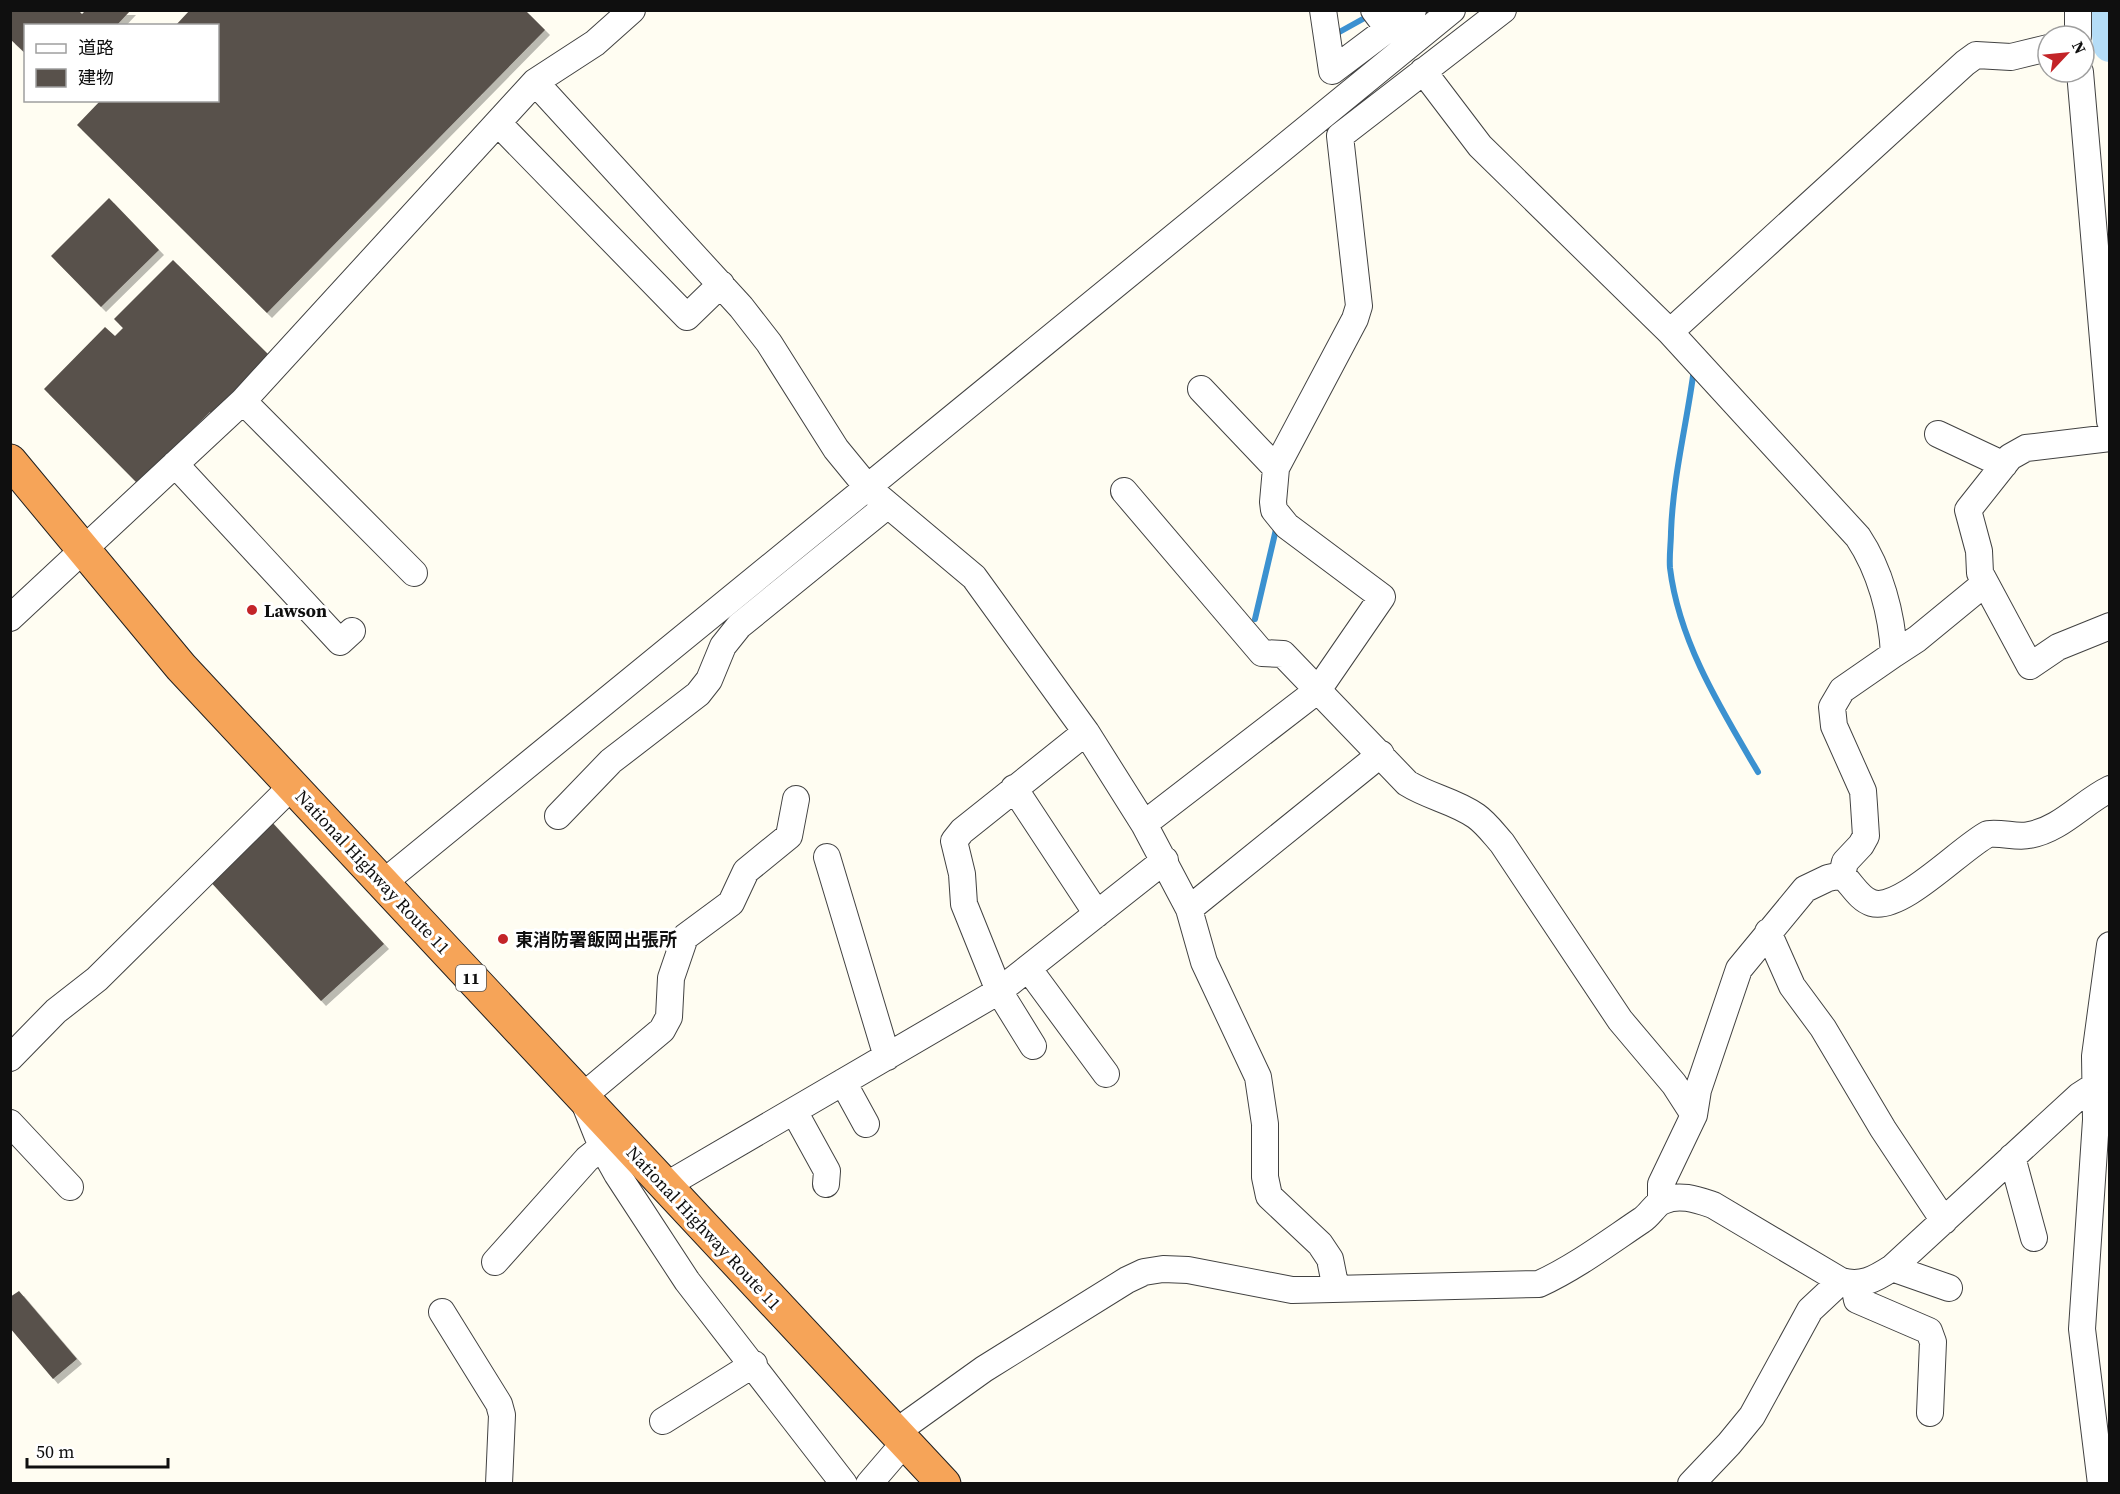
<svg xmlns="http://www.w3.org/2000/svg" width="2120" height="1494" font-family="'Source Serif 4','Noto Sans JP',serif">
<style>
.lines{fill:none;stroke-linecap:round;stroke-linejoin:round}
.stream{stroke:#3b91d0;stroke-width:6}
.river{stroke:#b5ddf7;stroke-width:34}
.building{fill:#58514b;filter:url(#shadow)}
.minor-casing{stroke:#424242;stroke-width:28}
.highway-casing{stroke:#202020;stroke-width:35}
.minor{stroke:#fff;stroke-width:26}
.highway{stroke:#f6a458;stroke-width:33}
.poi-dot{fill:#c32428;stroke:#fff;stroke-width:2}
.labels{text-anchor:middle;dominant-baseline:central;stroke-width:6;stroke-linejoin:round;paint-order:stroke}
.shield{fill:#fff;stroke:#575757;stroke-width:1.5}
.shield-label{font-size:16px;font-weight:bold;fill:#0f0f0f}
.poi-label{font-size:18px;font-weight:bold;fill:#0f0f0f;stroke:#fff;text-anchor:start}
.street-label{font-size:18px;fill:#0f0f0f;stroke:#fff}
</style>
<defs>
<filter id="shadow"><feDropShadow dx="5" dy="5" stdDeviation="0" flood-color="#0004"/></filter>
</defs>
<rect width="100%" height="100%" fill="#fffdf2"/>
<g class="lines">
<path class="stream" d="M1334,35L1370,15
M1694,369C1687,423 1673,476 1671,532C1671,543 1669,556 1670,568C1679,642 1721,709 1758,772
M1255,619L1277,525"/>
<path class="river" d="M2107,10L2110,45"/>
</g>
<path class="building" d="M10,10H78L82,14L86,10H131L116,26H26V54L10,39Z
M190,10H525L545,30L267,313L77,125L101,100H218V26H175Z
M109,198L159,250L101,307L51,256Z
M173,260L274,360L216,418L210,412L138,484L44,389L105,327L115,336L123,328L114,319Z
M269,819L384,944L321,1001L206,877Z
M19,1291L77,1359L53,1379L10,1328V1297Z"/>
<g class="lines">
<g class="minor-casing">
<path id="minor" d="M1323,10L1332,71L1413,10
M1374,10L1389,30
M2078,10V36
M1423,71L1480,146L1670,332L1858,537C1880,570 1892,614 1894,654L1842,690L1832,707L1834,726L1863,791L1864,805L1866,836L1861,845L1845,862L1842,875L1828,878L1805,889L1739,969L1698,1090L1694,1115L1661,1184V1201
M2080,72L2110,421
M535,82L741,307L769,343L836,449L868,488L974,577L1086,732L1144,824L1189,909L1204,962L1258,1077L1265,1124V1177L1269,1196L1320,1244L1330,1259L1336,1289
M498,123L687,317L721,284
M1670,332L1965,63L1976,55L2011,57L2048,48
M1201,389L1276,468
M243,401L414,573
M1938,434L2004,465
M2110,438L2026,448L2010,457L1968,510L1979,551L1980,573L2030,666L2058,647L2110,626
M175,464L340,642L352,631
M1124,491L1262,653L1283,654L1407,783C1429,797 1455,801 1476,816C1486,823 1494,834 1502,843L1620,1020L1674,1084L1694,1115
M10,618L243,401L535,82L595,43L632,10
M1894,654L1917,639L1984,584
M1014,788L1097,914
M796,799L789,836L746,871L731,903L685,937L671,978L669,1017L662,1030L582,1097L602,1147L617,1174L687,1281L844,1484
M558,816L611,761L698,694L709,680L723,646L739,626L888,505
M1144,824L1318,690L1382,597L1287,526L1274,510L1273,502L1276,468L1355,319L1359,306L1340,136L1503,10
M827,857L887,1057
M1842,875C1852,884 1859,899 1872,903C1901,912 1962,847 1988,834C2002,832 2017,838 2029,835C2060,830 2083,802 2110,789
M383,883L1452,10
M1189,909L1381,754
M1768,932L1792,986L1823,1028L1883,1129L1944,1221
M1028,968L1106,1074
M1033,1046L999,991L964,904L962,874L954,841L962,831L1086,732
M10,1058L56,1011L97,979L292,786
M843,1082L866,1124
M794,1111L827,1171L826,1184
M10,1123L70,1187
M2012,1157L2034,1238
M665,1186L999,991L1165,860
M495,1262L587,1159L602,1147
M1892,1268L1949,1288
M1854,1285L1857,1300L1929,1331L1933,1342L1930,1413
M442,1312L499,1404L502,1415L499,1484
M663,1421L754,1364
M896,1432L984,1369L1127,1280L1144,1272L1163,1269L1188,1270L1292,1290L1539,1284C1576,1267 1609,1242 1642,1220C1650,1215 1655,1204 1663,1201C1679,1193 1698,1200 1713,1205L1841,1281C1861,1287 1875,1279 1892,1268L2079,1096L2110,1076
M869,1484L905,1442
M1691,1484L1729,1444L1752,1416L1810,1310L1841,1281
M2101,1484L2082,1329L2096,1120L2095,1056L2110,945"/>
</g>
<g class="highway-casing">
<path id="highway" d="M10,461L181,667L944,1484"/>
</g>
<use href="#minor" class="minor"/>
<use href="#highway" class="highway"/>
</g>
<g class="poi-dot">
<circle cx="252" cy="610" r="6"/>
<circle cx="503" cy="939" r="6"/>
</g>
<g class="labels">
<rect class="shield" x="456" y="965" width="30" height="26" rx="4.5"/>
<g class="shield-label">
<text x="471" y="978">11</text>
</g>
<g class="poi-label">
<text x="264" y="610">Lawson</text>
<text x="515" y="939">東消防署飯岡出張所</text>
</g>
<g class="street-label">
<text transform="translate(373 872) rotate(47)">National Highway Route 11</text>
<text transform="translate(704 1228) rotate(47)">National Highway Route 11</text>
</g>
</g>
<rect width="2120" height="1494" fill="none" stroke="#0f0f0f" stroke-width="24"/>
<rect x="24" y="24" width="195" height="78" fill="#ffffff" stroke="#9f9f9f" stroke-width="1.5"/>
<rect x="36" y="44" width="30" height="9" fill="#ffffff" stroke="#9f9f9f" stroke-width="1.5"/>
<text x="78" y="54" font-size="18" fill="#0f0f0f">道路</text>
<rect x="36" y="69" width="30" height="18" fill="#58514b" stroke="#9f9f9f" stroke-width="1.5"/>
<text x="78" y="84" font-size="18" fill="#0f0f0f">建物</text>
<g transform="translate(2066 54) rotate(64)"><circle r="28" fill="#ffffff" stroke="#9f9f9f" stroke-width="1.5"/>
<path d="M0-4.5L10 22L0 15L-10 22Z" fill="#c32428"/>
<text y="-9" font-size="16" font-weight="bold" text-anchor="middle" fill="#0f0f0f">N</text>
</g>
<path d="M27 1458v9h141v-9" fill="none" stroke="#0f0f0f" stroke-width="3"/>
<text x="36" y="1458" font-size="18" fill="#0f0f0f" stroke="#ffffff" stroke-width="4.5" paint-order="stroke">50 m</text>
</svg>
